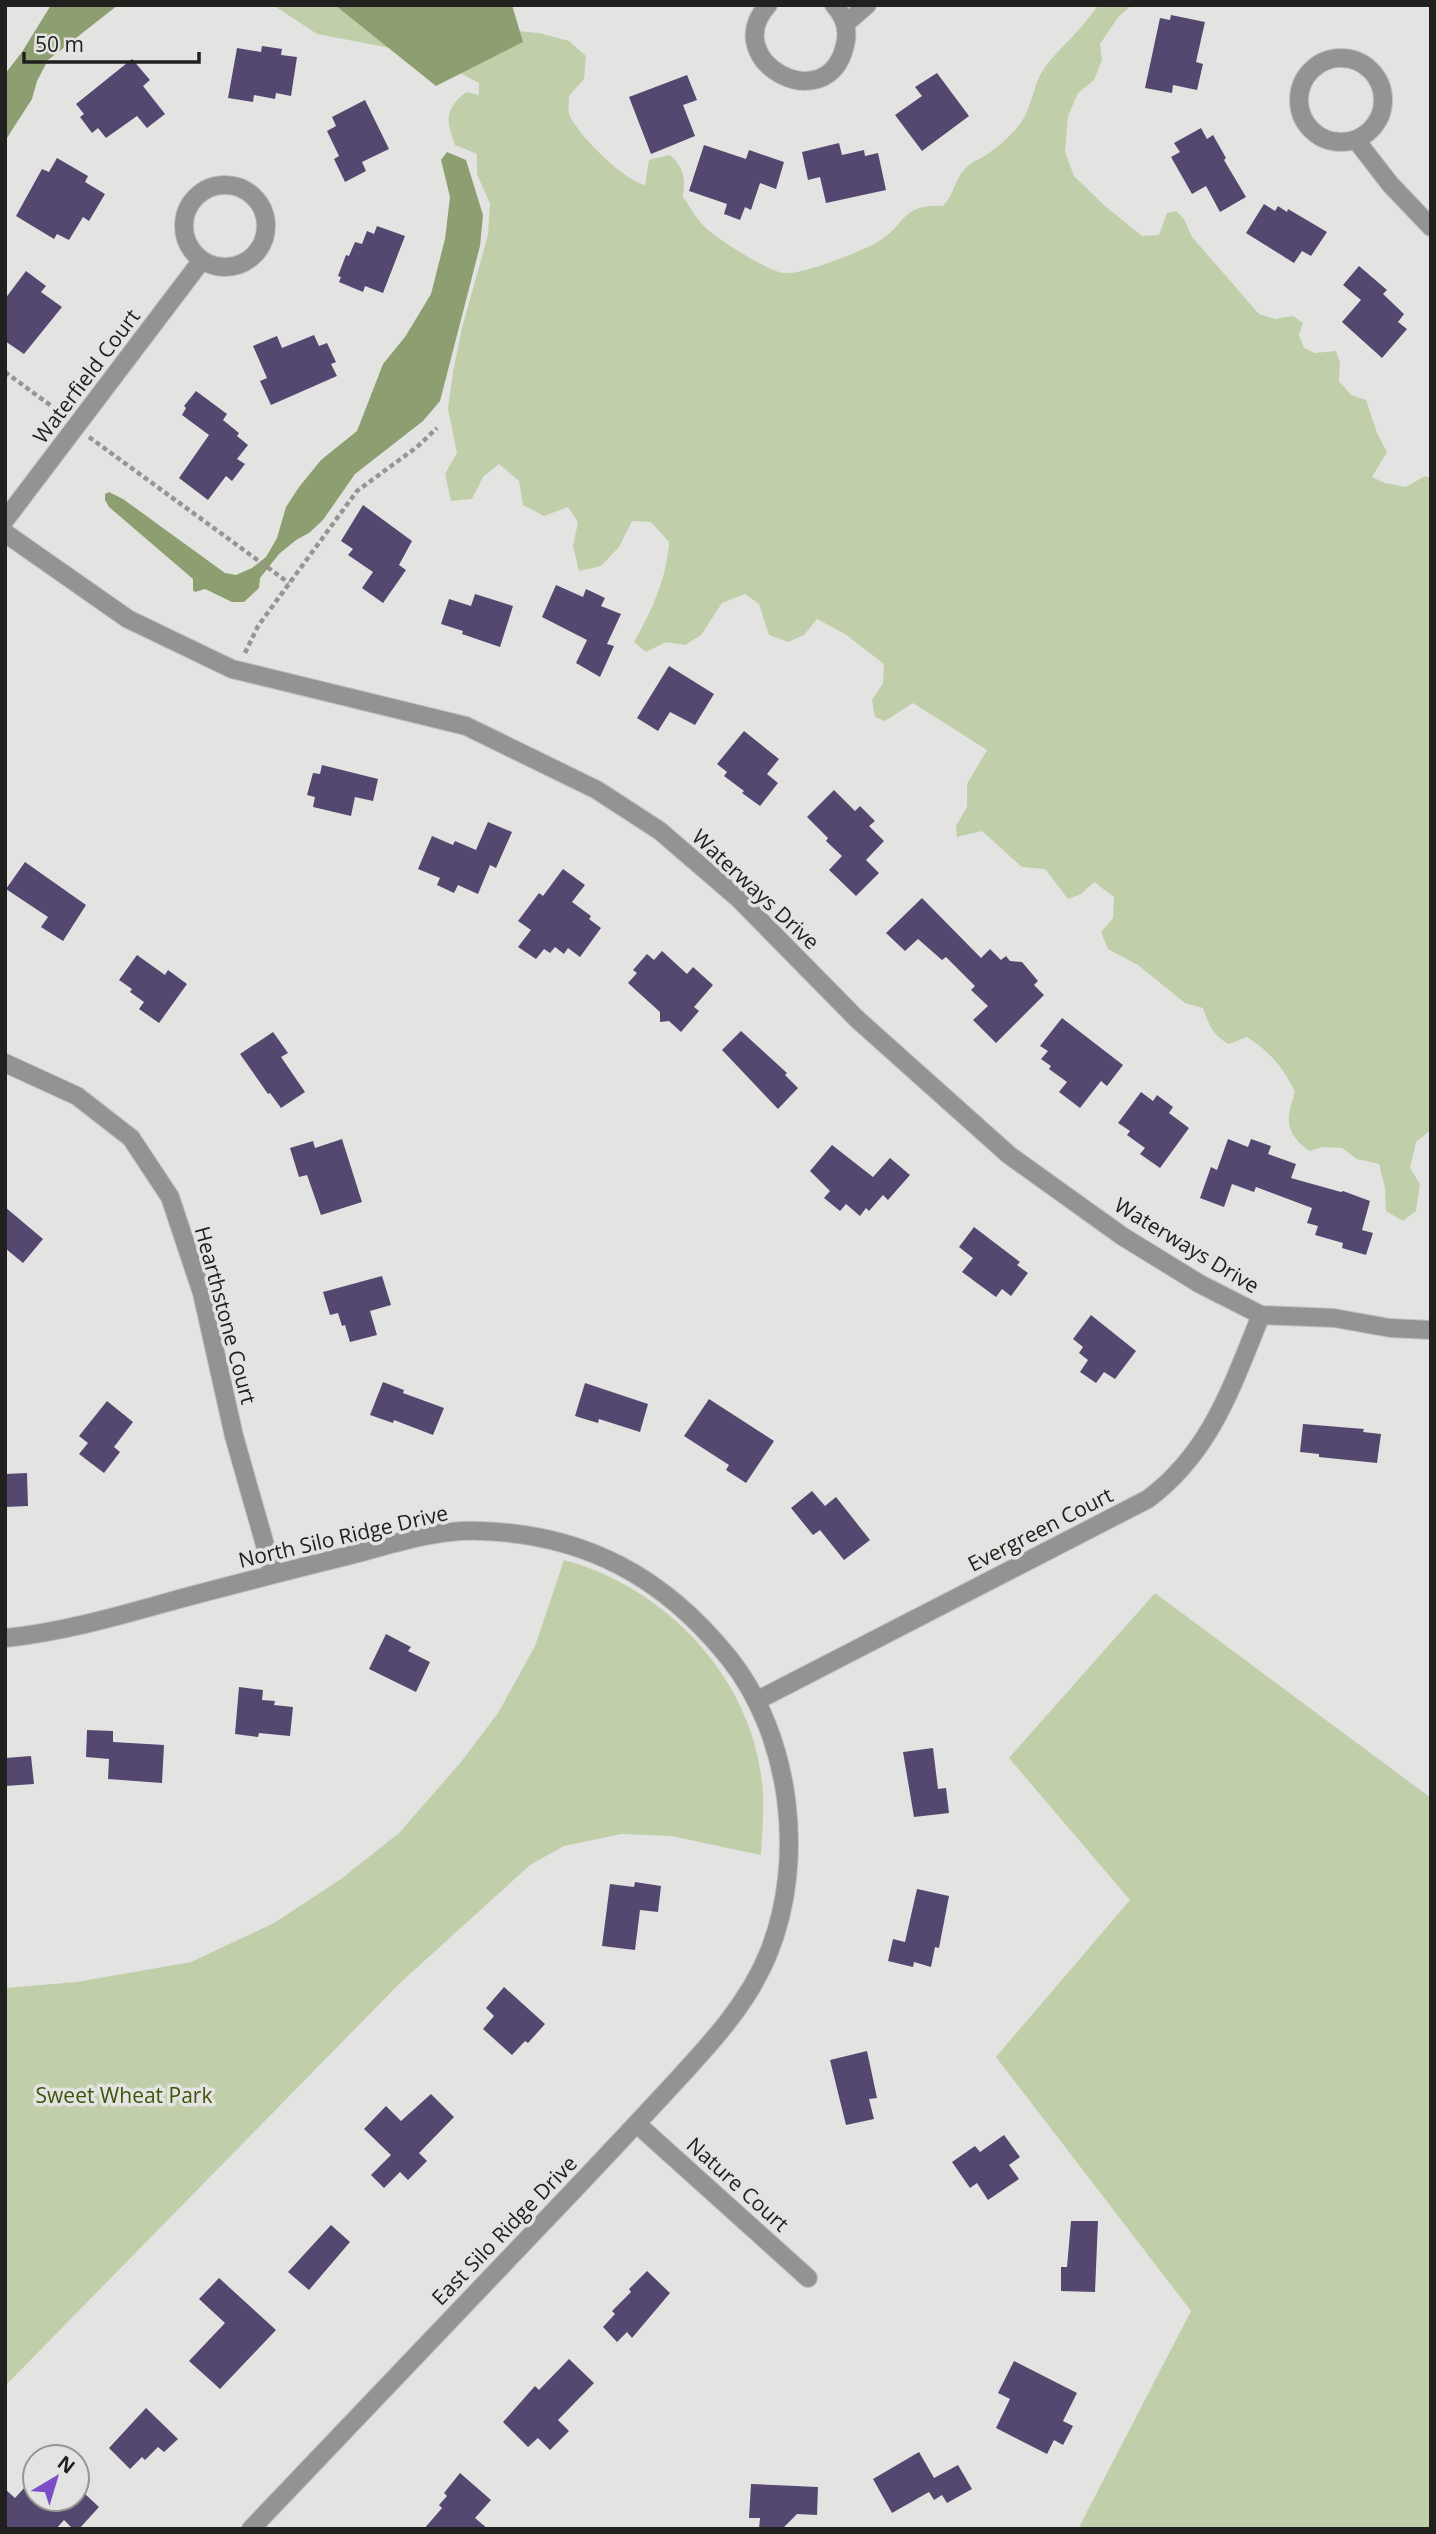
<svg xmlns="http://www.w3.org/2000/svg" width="1436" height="2534" font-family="'Open Sans',sans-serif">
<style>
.green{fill:#c0ceaa}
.water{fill:#8d9e70}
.building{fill:#554870}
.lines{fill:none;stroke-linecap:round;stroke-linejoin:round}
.minor-casing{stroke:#c0c1be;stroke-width:20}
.path{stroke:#959694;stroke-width:4.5;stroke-dasharray:5 3.5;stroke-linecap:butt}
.minor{stroke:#939392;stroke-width:18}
.labels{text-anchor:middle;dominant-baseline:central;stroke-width:7;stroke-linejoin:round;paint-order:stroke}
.street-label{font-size:21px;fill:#20211f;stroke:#e3e4e1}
.park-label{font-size:21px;fill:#3f5309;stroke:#e3e4e1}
</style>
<rect width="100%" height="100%" fill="#e3e4e1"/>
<path class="green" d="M270,5H411L504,30L539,33L569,41L586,56L584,79L569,96C569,104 567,112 571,118C582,139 624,180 645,185L649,160L670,155C685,169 685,178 683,197C690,207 697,220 705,227C717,239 769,272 784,273C803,275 859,252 876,243C908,225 899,204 943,206C955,194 954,178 968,166C973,161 980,159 986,155C998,147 1014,133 1022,121C1034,102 1033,81 1048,63C1065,43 1084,27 1098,5H1132L1119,16L1100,44L1102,60L1094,80L1078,93L1068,116L1065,152L1074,176L1105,206L1142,236L1159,235L1167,213L1176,211L1184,219L1192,237L1259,314L1275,319L1293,316L1303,323L1299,335L1304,348L1315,353L1336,351L1340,363L1339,381L1351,395L1366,400L1377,433L1387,452L1372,477L1385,483L1406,487L1425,476L1431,478V1130L1416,1142L1410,1168L1420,1184L1416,1211L1403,1221L1386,1211L1385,1188L1379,1164L1357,1159L1342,1148L1323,1147L1309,1151C1284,1132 1286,1120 1295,1092C1283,1067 1270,1052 1247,1037L1229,1044C1213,1036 1209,1025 1203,1008L1185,1003L1138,965L1108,949L1101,932L1113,918L1114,897L1094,882L1081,894L1068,899L1045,869L1022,867L982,831L957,837L956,826L967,807V784L987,750L913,703L885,721L875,717L872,700L883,683L884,664L845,634L817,619L804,635L788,642L769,635L759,604L745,594L722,603L701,635L685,645L666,642L646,652L634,642C652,610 667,578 669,542L651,522L632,521L619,547L601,566L579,571L573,546L578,522L568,507L544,516L523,505L519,481L499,464L483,477L472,499L451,501L445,474L457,453L448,409L453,372L462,328L488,235L490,204L477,174V154L455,145C446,120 444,110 466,92L479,95V83L447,66L406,51L317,34L276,7Z
M564,1560C669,1588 758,1684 763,1795C764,1815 762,1835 761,1855L671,1836L621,1834L564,1846L530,1865L400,1983L5,2386V1988L77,1982L191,1962L274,1923L341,1879L399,1833L461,1762L498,1713L535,1646Z
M1155,1593L1431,1798V2529H1078L1191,2311L996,2057L1130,1900L1009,1758Z"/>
<path class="water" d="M51,5H118L48,60L37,81L32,99L5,141V74L22,52Z
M335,5H512L523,42L436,86Z
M447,152L466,160L483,215L480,246L440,401L423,421L355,474L323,520L309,533L296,540L279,554L260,578L259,588L244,602H232L205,589L195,592L193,590V579L109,507L105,500V494L109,492L123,499L225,573L236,575L252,568L266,557L277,538L286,507L299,487L321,460L357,431L383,364L405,337L431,294L445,239L450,197L441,160Z"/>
<path class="building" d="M1171,15L1205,22L1196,62L1203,64L1197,90L1173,85L1172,93L1145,88L1160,18L1170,20Z
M262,46L282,49L281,55L297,57L291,96L276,93L275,99L254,95L253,102L228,98L237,48L261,52Z
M132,59L150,80L143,86L165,114L147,128L137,116L106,138L98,128L92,133L80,117L84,114L76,104Z
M937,73L969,116L922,151L895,115L922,96L915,87Z
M687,75L697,100L683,105L695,136L651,154L629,97Z
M365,100L389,149L362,162L366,171L345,182L334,159L339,156L327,131L336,126L332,117Z
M1201,128L1207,139L1213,135L1226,158L1224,160L1246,197L1220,212L1206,186L1192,194L1171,157L1180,152L1174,143Z
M839,143L842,155L864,150L865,156L878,153L886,190L826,203L820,177L808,180L802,152Z
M704,145L746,159L749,150L784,162L776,189L760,183L751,210L745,207L740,220L724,214L727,204L689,191Z
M57,158L88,176L85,182L105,194L89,221L83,217L69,240L57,234L54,239L16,216L42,169L49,172Z
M1264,204L1275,211L1278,206L1287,212L1288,209L1327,232L1311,256L1302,251L1294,263L1246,233Z
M377,226L405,236L383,293L365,286L363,292L339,282L341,277L338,276L346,255L349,256L355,242L362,244L367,231L374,234Z
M1359,266L1387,290L1383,294L1404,314L1398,322L1407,329L1382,358L1342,322L1361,300L1343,285Z
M26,271L46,286L41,292L62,307L24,354L5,341V299Z
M314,335L319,346L327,343L336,362L331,364L337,376L271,405L260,381L267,378L253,346L277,336L282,348Z
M196,391L227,414L223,420L239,433L237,436L248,445L237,459L245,464L232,481L226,476L208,500L179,478L209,435L182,415L186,408L184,406Z
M363,505L412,541L399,565L406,570L383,603L362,588L373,572L348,555L353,549L341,541Z
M556,585L583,597L586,589L605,598L601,606L621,614L607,644L614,646L600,677L576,663L587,640L542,617Z
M475,594L513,606L500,647L462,634L463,631L441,624L449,599L471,606Z
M669,666L714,694L695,725L670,712L658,731L637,718Z
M744,731L779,759L767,774L778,783L760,806L742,793L744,791L724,776L727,772L717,764Z
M322,765L378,779L373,801L355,797L351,816L313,807L315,797L307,795L313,773L320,774Z
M834,790L855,811L860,806L875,821L869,826L884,841L866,860L879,873L856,896L829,870L842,856L826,841L828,838L807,817Z
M488,822L512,832L496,868L490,865L478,894L458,885L454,893L437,885L440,878L418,869L432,836L453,845L455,841L476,850Z
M25,862L86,905L63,941L41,927L48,917L6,889Z
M563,869L585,885L572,902L591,916L589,919L601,928L580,957L568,948L564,954L555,947L550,953L544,949L536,959L518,947L531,930L518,921L539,893L543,896Z
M922,898L981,958L990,949L1001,960L1006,956L1010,961L1022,962L1038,981L1034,985L1044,995L996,1043L973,1020L988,1006L971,990L975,986L946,957L942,960L918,939L905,951L886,933Z
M662,951L687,974L693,967L713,985L694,1007L699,1011L681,1032L669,1021L660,1022V1012L628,983L637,973L633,970L647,954L654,960Z
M137,955L165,975L168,970L187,984L159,1023L139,1009L144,1002L130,992L132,989L119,980Z
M1062,1018L1123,1065L1107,1086L1101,1081L1080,1108L1059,1092L1067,1082L1049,1069L1051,1066L1041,1059L1048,1051L1040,1046Z
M741,1031L787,1073L785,1075L798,1088L778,1109L722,1050Z
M273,1032L288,1053L281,1057L305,1092L281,1108L270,1093L268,1094L240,1054Z
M1141,1092L1153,1101L1157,1095L1173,1107L1169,1113L1189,1128L1160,1168L1140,1154L1145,1148L1127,1135L1130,1131L1118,1123Z
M342,1139L362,1202L321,1215L307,1175L299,1177L290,1148L313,1141L315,1148Z
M1228,1139L1248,1147L1251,1139L1271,1146L1268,1154L1296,1164L1291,1178L1341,1192L1343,1191L1370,1201L1362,1230L1373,1233L1366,1255L1342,1248L1343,1243L1315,1235L1318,1226L1307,1223L1312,1208L1256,1187L1254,1192L1232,1184L1224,1207L1200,1198L1211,1167L1217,1170Z
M832,1145L873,1177L890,1158L910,1175L888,1200L883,1195L869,1211L866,1208L860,1216L846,1204L840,1211L824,1198L830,1191L810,1171Z
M5,1207L43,1239L23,1263L5,1248Z
M974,1227L1020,1262L1017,1265L1028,1273L1011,1296L1002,1289L996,1297L962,1272L973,1258L959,1247Z
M382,1276L391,1305L370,1311L377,1335L350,1342L345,1325L342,1326L338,1313L330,1315L323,1292Z
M1091,1315L1136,1351L1115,1379L1104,1372L1096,1383L1080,1372L1088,1360L1079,1353L1083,1347L1073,1339Z
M383,1382L404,1390L403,1393L444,1408L433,1435L394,1420L393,1423L370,1415Z
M585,1383L648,1404L640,1432L599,1419L598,1423L575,1416Z
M709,1399L774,1441L746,1483L726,1470L729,1465L684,1436Z
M107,1401L133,1422L114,1447L120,1452L104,1473L79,1454L88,1443L79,1436Z
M1303,1424L1364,1429L1363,1432L1381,1434L1377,1463L1319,1457V1454L1300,1452Z
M27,1473L28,1506L5,1507V1474Z
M812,1491L825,1506L836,1497L870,1540L844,1560L820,1530L813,1535L791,1508Z
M386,1634L411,1647L408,1651L430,1662L416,1692L369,1669Z
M239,1687L263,1690L262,1700L275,1701L274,1705L293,1707L290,1736L259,1733L258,1737L235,1734Z
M87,1730L113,1731V1742L164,1745L162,1783L108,1779L109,1759L86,1757Z
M933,1748L938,1789L946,1788L949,1813L914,1817L903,1752Z
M31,1756L34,1784L5,1786V1758Z
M635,1882L661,1886L658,1912L640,1910L635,1950L602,1946L610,1884L634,1887Z
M917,1889L949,1896L939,1948L935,1947L931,1967L914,1962L913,1967L888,1961L893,1939L905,1942Z
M504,1987L545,2024L528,2043L525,2041L512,2055L483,2029L494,2016L486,2008Z
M867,2051L877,2098L869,2099L874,2119L846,2125L830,2060Z
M431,2094L454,2117L419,2153L427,2161L408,2180L400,2172L384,2188L371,2175L391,2155L364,2129L386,2106L401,2121Z
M1004,2135L1020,2157L1009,2165L1019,2179L988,2200L977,2183L970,2188L952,2162L975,2146L980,2152Z
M1071,2221H1098L1095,2292L1061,2291V2267H1067Z
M331,2225L350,2242L309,2290L288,2272Z
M647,2271L670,2293L632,2338L627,2332L617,2342L603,2327L615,2314L612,2311L631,2292L629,2289Z
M219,2278L276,2330L220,2389L189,2361L225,2323L199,2299Z
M569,2359L594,2383L558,2420L569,2431L550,2450L538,2438L528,2447L503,2422L535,2386L539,2390Z
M1014,2361L1077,2393L1063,2421L1073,2426L1063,2445L1054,2440L1047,2454L996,2428L1010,2399L998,2393Z
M146,2408L178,2439L164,2452L158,2447L145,2460L142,2457L130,2469L109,2448Z
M919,2452L934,2478L958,2465L972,2489L947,2503L942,2495L934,2500L929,2492L892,2513L873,2479Z
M460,2473L491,2500L475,2518L488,2529H424L442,2508L439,2505L447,2496L444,2493Z
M35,2476V2499H81L85,2494L99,2507L79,2529H73L64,2520L56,2529H5V2489L15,2498Z
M751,2484L818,2487L817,2515L797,2514L782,2529H759L760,2518H749Z"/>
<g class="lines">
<g class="minor-casing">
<path id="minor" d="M768,5C717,61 828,121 845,45C849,30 844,16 834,5
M845,24L867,5
M1299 100a42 42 0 1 1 84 0a42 42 0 1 1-84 0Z
M1356,140L1390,184L1431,227
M184 226a41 41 0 1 1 82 0a41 41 0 1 1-82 0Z
M5,520L202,260
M5,533L128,619L232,669L466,726L597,790L660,831L739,899L857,1019L1009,1155L1122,1236L1200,1284L1261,1315L1334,1318L1390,1328L1431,1330
M5,1063L77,1096L131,1138L170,1197L202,1293L234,1436L273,1573
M5,1638C64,1632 122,1615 179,1599C236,1584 293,1569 351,1555C393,1544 436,1529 480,1531C585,1534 664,1577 729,1658C791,1736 806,1859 769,1952C749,2002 713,2041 677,2080C643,2117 609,2153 574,2190C467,2303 359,2416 251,2529
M758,1700L1148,1499C1211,1452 1232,1386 1261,1315
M637,2124L808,2278"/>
</g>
<path class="path" d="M5,372L61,413
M89,437L289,583
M245,653L258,626L357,491L417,447L437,428"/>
<use href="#minor" class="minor"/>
</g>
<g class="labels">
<g class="street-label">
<text transform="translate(86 376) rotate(-53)">Waterfield Court</text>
<text transform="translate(756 889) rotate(43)">Waterways Drive</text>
<text transform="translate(1187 1245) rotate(31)">Waterways Drive</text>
<text transform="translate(226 1315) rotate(75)">Hearthstone Court</text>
<text transform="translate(1040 1529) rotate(-27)">Evergreen Court</text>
<text transform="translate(343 1536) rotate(-13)">North Silo Ridge Drive</text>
<text transform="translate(738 2184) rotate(42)">Nature Court</text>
<text transform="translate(504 2230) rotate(-46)">East Silo Ridge Drive</text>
</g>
<g class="park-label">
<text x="124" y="2095">Sweet Wheat Park</text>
</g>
</g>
<rect width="1436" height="2534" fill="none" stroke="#20211f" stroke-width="14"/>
<g transform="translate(56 2478) rotate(38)"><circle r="33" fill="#e3e4e1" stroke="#959693" stroke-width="2"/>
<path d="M0-5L12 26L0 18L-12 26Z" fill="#7c4dc6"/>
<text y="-10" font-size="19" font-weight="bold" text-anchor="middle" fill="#20211f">N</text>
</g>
<path d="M24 52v10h175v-10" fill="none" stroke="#20211f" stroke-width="3.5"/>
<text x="35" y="52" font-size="21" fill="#20211f" stroke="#e3e4e1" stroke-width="5" paint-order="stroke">50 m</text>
</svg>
